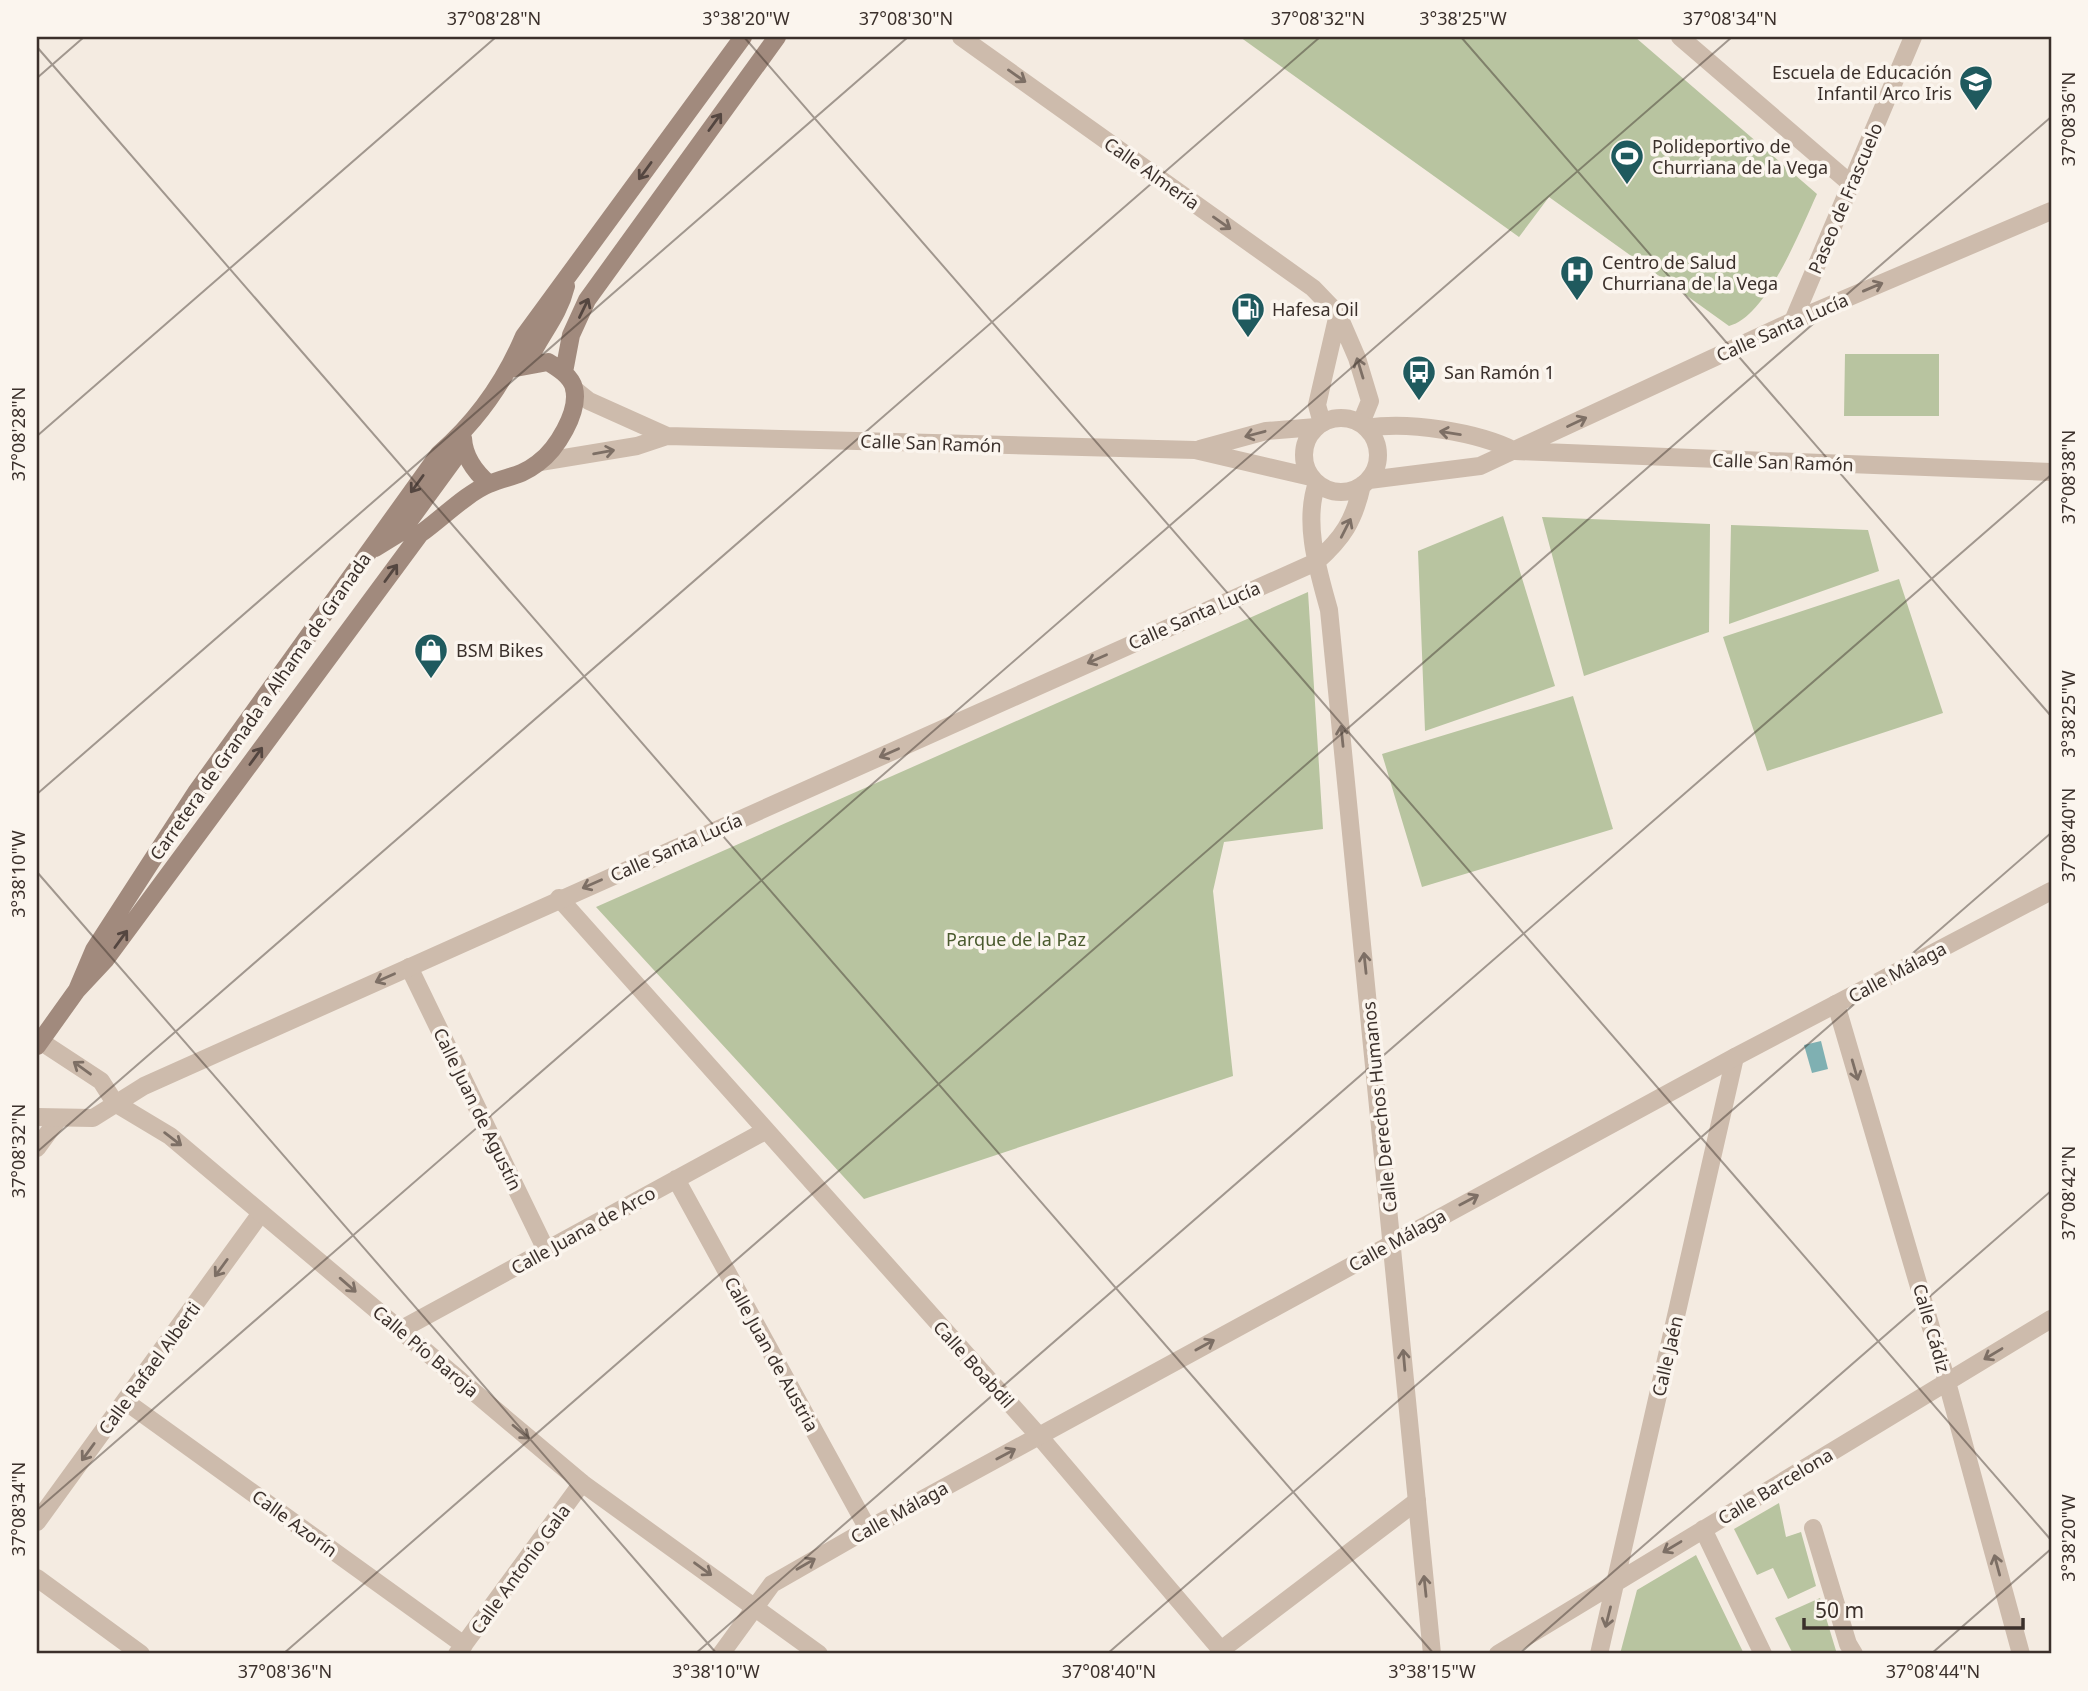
<svg xmlns="http://www.w3.org/2000/svg" width="2088" height="1691" font-family="'Noto Sans',sans-serif">
<style>
.green{fill:#b8c4a0}
.water{fill:#7fb0b2}
.lines{fill:none;stroke-linecap:round;stroke-linejoin:round}
.minor{stroke:#cdbbac;stroke-width:18}
.tertiary{stroke:#cdbbac;stroke-width:18}
.secondary{stroke:#a18a7d;stroke-width:18}
.oneway{stroke:#7d6f65}
.oneway2{stroke:#544640}
.ticks{fill:none;stroke:#3b302b;stroke-width:2;stroke-opacity:0.45}
.labels{text-anchor:middle;dominant-baseline:central;stroke-width:7;stroke-linejoin:round;paint-order:stroke}
.poi-label{font-size:18px;fill:#3b302b;stroke:#fbf5ee;text-anchor:start}
.street-label{font-size:18px;fill:#3b302b;stroke:#fbf5ee}
.park-label{font-size:18px;fill:#4a5a2e;stroke:#fbf5ee}
.neatline{fill:none;stroke:#3b302b;stroke-width:2.5}
.ticks-label{font-size:18px;text-anchor:middle;fill:#3b302b}
</style>
<rect width="100%" height="100%" fill="#f4ebe1"/>
<path class="green" d="M1240,37H1635L1817,194C1801,228 1767,317 1729,326L1549,197L1519,237Z
M1845,354H1939V416H1844Z
M1503,516L1555,686L1425,731L1418,551Z
M1542,517L1710,524L1709,632L1584,676Z
M1731,525L1868,530L1879,571L1729,624Z
M1899,579L1943,713L1767,771L1723,637Z
M1308,592L1323,829L1224,842L1213,891L1233,1076L864,1199L596,907Z
M1573,696L1613,829L1422,887L1382,754Z
M1779,1503L1786,1537L1801,1532L1816,1586L1788,1599L1773,1568L1757,1575L1734,1529Z
M1696,1555L1744,1654H1620L1637,1590Z
M1820,1598L1837,1654H1793L1775,1618Z"/>
<path class="water" d="M1821,1041L1828,1069L1812,1073L1804,1045Z"/>
<g class="lines">
<path class="minor" d="M961,37L1313,288L1338,314L1357,358L1370,401L1361,423
M1680,37L1851,184
M1322,423L1317,405L1338,314
M559,898L1039,1436L1221,1650L1417,1501
M409,967L546,1250
M1836,1004L1947,1382L2021,1654
M37,1148L59,1118
M676,1179L868,1529
M400,1330L765,1131
M125,1401L464,1645
M37,1522L261,1213
M1813,1528L1848,1644L1854,1654
M1703,1529L1763,1654
M37,1578L141,1654
M457,1654L582,1483
M1498,1654L2051,1319
M1599,1654L1735,1057"/>
<path class="tertiary" d="M1793,321L1913,37
M574,389L589,401L667,436L1195,450L1311,477
M1304 455a37 37 0 1 1 74 0a37 37 0 1 1-74 0Z
M1367,428C1408,421 1478,432 1515,451L2051,472
M1200,449L1266,431L1316,427
M540,462L637,446L667,436
M1369,480L1480,466L1793,321L2051,211
M1317,483C1303,523 1318,570 1329,610L1432,1654
M40,1041L101,1081L115,1103L170,1136L582,1483L819,1654
M37,1117L93,1118L144,1086L1316,562C1343,538 1354,521 1362,485
M721,1654L772,1584L868,1529L1735,1057L2051,891"/>
<path class="secondary" d="M527,364C540,334 558,318 566,286
M564,372L571,335L587,300L777,37
M463,438C464,457 474,471 489,484
M375,548L401,532L463,447
M77,990L94,950L197,791L439,454C476,422 505,381 524,336L743,37
M37,1046L77,990L106,959L420,534C440,520 467,493 489,484C507,476 520,477 538,463C556,450 580,412 574,388C571,376 558,368 548,362L510,369"/>
</g>
<defs><path id="oneway-shaft" d="M-6 0H5M1.5-3L5.5 0L1.5 3" fill="none" stroke-width="1.6" stroke-linecap="round" stroke-linejoin="round" transform="scale(1.75)"/></defs>
<g class="oneway">
<use href="#oneway-shaft" transform="translate(1017 76) rotate(35)"/>
<use href="#oneway-shaft" transform="translate(1222 223) rotate(35)"/>
<use href="#oneway-shaft" transform="translate(1873 287) rotate(-23)"/>
<use href="#oneway-shaft" transform="translate(1360 368) rotate(-107)"/>
<use href="#oneway-shaft" transform="translate(1577 422) rotate(-25)"/>
<use href="#oneway-shaft" transform="translate(1450 433) rotate(-171)"/>
<use href="#oneway-shaft" transform="translate(1255 434) rotate(165)"/>
<use href="#oneway-shaft" transform="translate(604 452) rotate(-10)"/>
<use href="#oneway-shaft" transform="translate(1346 528) rotate(-63)"/>
<use href="#oneway-shaft" transform="translate(1097 659) rotate(156)"/>
<use href="#oneway-shaft" transform="translate(1342 736) rotate(-96)"/>
<use href="#oneway-shaft" transform="translate(889 753) rotate(156)"/>
<use href="#oneway-shaft" transform="translate(592 884) rotate(156)"/>
<use href="#oneway-shaft" transform="translate(1365 963) rotate(-96)"/>
<use href="#oneway-shaft" transform="translate(385 978) rotate(156)"/>
<use href="#oneway-shaft" transform="translate(82 1068) rotate(-144)"/>
<use href="#oneway-shaft" transform="translate(1855 1070) rotate(74)"/>
<use href="#oneway-shaft" transform="translate(173 1139) rotate(37)"/>
<use href="#oneway-shaft" transform="translate(1469 1200) rotate(-28)"/>
<use href="#oneway-shaft" transform="translate(221 1268) rotate(126)"/>
<use href="#oneway-shaft" transform="translate(348 1285) rotate(41)"/>
<use href="#oneway-shaft" transform="translate(1205 1345) rotate(-29)"/>
<use href="#oneway-shaft" transform="translate(1993 1354) rotate(149)"/>
<use href="#oneway-shaft" transform="translate(1404 1360) rotate(-95)"/>
<use href="#oneway-shaft" transform="translate(521 1432) rotate(40)"/>
<use href="#oneway-shaft" transform="translate(88 1452) rotate(126)"/>
<use href="#oneway-shaft" transform="translate(1006 1454) rotate(-28)"/>
<use href="#oneway-shaft" transform="translate(1672 1547) rotate(149)"/>
<use href="#oneway-shaft" transform="translate(806 1564) rotate(-30)"/>
<use href="#oneway-shaft" transform="translate(1997 1565) rotate(-105)"/>
<use href="#oneway-shaft" transform="translate(703 1569) rotate(36)"/>
<use href="#oneway-shaft" transform="translate(1425 1586) rotate(-96)"/>
<use href="#oneway-shaft" transform="translate(1608 1617) rotate(104)"/>
</g>
<g class="oneway2">
<use href="#oneway-shaft" transform="translate(715 122) rotate(-54)"/>
<use href="#oneway-shaft" transform="translate(645 171) rotate(126)"/>
<use href="#oneway-shaft" transform="translate(584 308) rotate(-64)"/>
<use href="#oneway-shaft" transform="translate(417 484) rotate(126)"/>
<use href="#oneway-shaft" transform="translate(391 573) rotate(-54)"/>
<use href="#oneway-shaft" transform="translate(256 756) rotate(-54)"/>
<use href="#oneway-shaft" transform="translate(121 939) rotate(-54)"/>
</g>
<path class="ticks" d="M744,37L2051,1540M1461,37L2051,716M37,47L1434,1654M37,78L84,37M37,436L496,37M37,794L908,37M37,872L717,1654M37,1152L1320,37M37,1510L1732,37M283,1654L2051,117M695,1654L2051,475M1107,1654L2051,833M1519,1654L2051,1191M1931,1654L2051,1549"/>
<defs>
<g id="school-pin" transform="scale(1.75)"><path d="M0 17L-7.5 6A9.5 9.5 0 1 1 7.5 6Z" fill="#1f5a5e" stroke="#fbf5ee"/><path d="M0-5L7-2L0 1L-7-2ZM-4 1L0 2.5L4 1V4Q0 6-4 4Z" fill="#fff"/></g>
<g id="stadium-pin" transform="scale(1.75)"><path d="M0 17L-7.5 6A9.5 9.5 0 1 1 7.5 6Z" fill="#1f5a5e" stroke="#fbf5ee"/><path d="M0-5a6.5 5 0 1 0 0 10a6.5 5 0 1 0 0-10ZM-3.5-1.8h7v3.6h-7Z" fill="#fff"/></g>
<g id="hospital-pin" transform="scale(1.75)"><path d="M0 17L-7.5 6A9.5 9.5 0 1 1 7.5 6Z" fill="#1f5a5e" stroke="#fbf5ee"/><path d="M-5-5h3v3.5h4V-5h3V5h-3V1.5h-4V5h-3Z" fill="#fff"/></g>
<g id="fuel-pin" transform="scale(1.75)"><path d="M0 17L-7.5 6A9.5 9.5 0 1 1 7.5 6Z" fill="#1f5a5e" stroke="#fbf5ee"/><path d="M-5.5-6h7V0h2V4h1.3V-2.5L3-4.5l.8-.8L6-3V5H2.5V1h-1V6h-7ZM-4.2-4.7v3.2H.2V-4.7Z" fill="#fff"/></g>
<g id="bus-pin" transform="scale(1.75)"><path d="M0 17L-7.5 6A9.5 9.5 0 1 1 7.5 6Z" fill="#1f5a5e" stroke="#fbf5ee"/><path d="M-5-6H5V4H4V6H2V4H-2V6H-4V4H-5ZM-3.5-4V0h7V-4ZM-3.5 1.2v1.5H-2V1.2ZM2 1.2v1.5H3.5V1.2Z" fill="#fff"/></g>
<g id="shop-pin" transform="scale(1.75)"><path d="M0 17L-7.5 6A9.5 9.5 0 1 1 7.5 6Z" fill="#1f5a5e" stroke="#fbf5ee"/><path d="M-5-2.5h2.3a2.7 3.5 0 0 1 5.4 0H5L5.5 6h-11ZM-1.5-2.5h3a1.5 2.3 0 0 0-3 0Z" fill="#fff"/></g>
</defs>
<g fill-rule="evenodd">
<use href="#school-pin" x="1976" y="82"/>
<use href="#stadium-pin" x="1627" y="156"/>
<use href="#hospital-pin" x="1577" y="272"/>
<use href="#fuel-pin" x="1248" y="309"/>
<use href="#bus-pin" x="1419" y="372"/>
<use href="#shop-pin" x="431" y="650"/>
</g>
<g class="labels">
<g class="poi-label">
<text x="1952" y="72" text-anchor="end">Escuela de Educación<tspan x="1952" dy="21">Infantil Arco Iris</tspan></text>
<text x="1652" y="146">Polideportivo de<tspan x="1652" dy="21">Churriana de la Vega</tspan></text>
<text x="1602" y="262">Centro de Salud<tspan x="1602" dy="21">Churriana de la Vega</tspan></text>
<text x="1272" y="309">Hafesa Oil</text>
<text x="1444" y="372">San Ramón 1</text>
<text x="456" y="650">BSM Bikes</text>
</g>
<g class="street-label">
<text transform="translate(1152 173) rotate(35)">Calle Almería</text>
<text transform="translate(1845 198) rotate(-67)">Paseo de Frascuelo</text>
<text transform="translate(1782 327) rotate(-24)">Calle Santa Lucía</text>
<text transform="translate(931 443) rotate(2)">Calle San Ramón</text>
<text transform="translate(1783 462) rotate(2)">Calle San Ramón</text>
<text transform="translate(1194 615) rotate(-24)">Calle Santa Lucía</text>
<text transform="translate(260 706) rotate(-55)">Carretera de Granada a Alhama de Granada</text>
<text transform="translate(676 847) rotate(-24)">Calle Santa Lucía</text>
<text transform="translate(1897 972) rotate(-28)">Calle Málaga</text>
<text transform="translate(1379 1107) rotate(-96)">Calle Derechos Humanos</text>
<text transform="translate(478 1109) rotate(64)">Calle Juan de Agustín</text>
<text transform="translate(583 1230) rotate(-29)">Calle Juana de Arco</text>
<text transform="translate(1397 1240) rotate(-29)">Calle Málaga</text>
<text transform="translate(1932 1328) rotate(74)">Calle Cádiz</text>
<text transform="translate(426 1351) rotate(40)">Calle Pío Baroja</text>
<text transform="translate(772 1354) rotate(61)">Calle Juan de Austria</text>
<text transform="translate(1667 1356) rotate(-77)">Calle Jaén</text>
<text transform="translate(974 1364) rotate(48)">Calle Boabdil</text>
<text transform="translate(149 1368) rotate(-54)">Calle Rafael Alberti</text>
<text transform="translate(1775 1486) rotate(-31)">Calle Barcelona</text>
<text transform="translate(899 1512) rotate(-29)">Calle Málaga</text>
<text transform="translate(295 1523) rotate(36)">Calle Azorín</text>
<text transform="translate(520 1569) rotate(-54)">Calle Antonio Gala</text>
</g>
<g class="park-label">
<text x="1016" y="939">Parque de la Paz</text>
</g>
</g>
<rect width="2088" height="1691" fill="none" stroke="#fbf5ee" stroke-width="77"/>
<path d="M1804 1618v10h219v-10" fill="none" stroke="#3b302b" stroke-width="3.5"/>
<text x="1815" y="1618" font-size="21" fill="#3b302b" stroke="#fbf5ee" stroke-width="5" paint-order="stroke">50 m</text>
<rect x="38" y="38" width="2012" height="1614" class="neatline"/>
<g class="ticks-label">
<text x="494" y="25">37°08'28"N</text>
<text x="746" y="25">3°38'20"W</text>
<text x="906" y="25">37°08'30"N</text>
<text x="1318" y="25">37°08'32"N</text>
<text x="1463" y="25">3°38'25"W</text>
<text x="1730" y="25">37°08'34"N</text>
<text transform="translate(2069 119) rotate(-90)" y="6">37°08'36"N</text>
<text transform="translate(19 434) rotate(-90)" y="6">37°08'28"N</text>
<text transform="translate(2069 477) rotate(-90)" y="6">37°08'38"N</text>
<text transform="translate(2069 714) rotate(-90)" y="6">3°38'25"W</text>
<text transform="translate(2069 835) rotate(-90)" y="6">37°08'40"N</text>
<text transform="translate(19 874) rotate(-90)" y="6">3°38'10"W</text>
<text transform="translate(19 1151) rotate(-90)" y="6">37°08'32"N</text>
<text transform="translate(2069 1193) rotate(-90)" y="6">37°08'42"N</text>
<text transform="translate(19 1509) rotate(-90)" y="6">37°08'34"N</text>
<text transform="translate(2069 1538) rotate(-90)" y="6">3°38'20"W</text>
<text x="285" y="1678">37°08'36"N</text>
<text x="716" y="1678">3°38'10"W</text>
<text x="1109" y="1678">37°08'40"N</text>
<text x="1432" y="1678">3°38'15"W</text>
<text x="1933" y="1678">37°08'44"N</text>
</g>
</svg>
